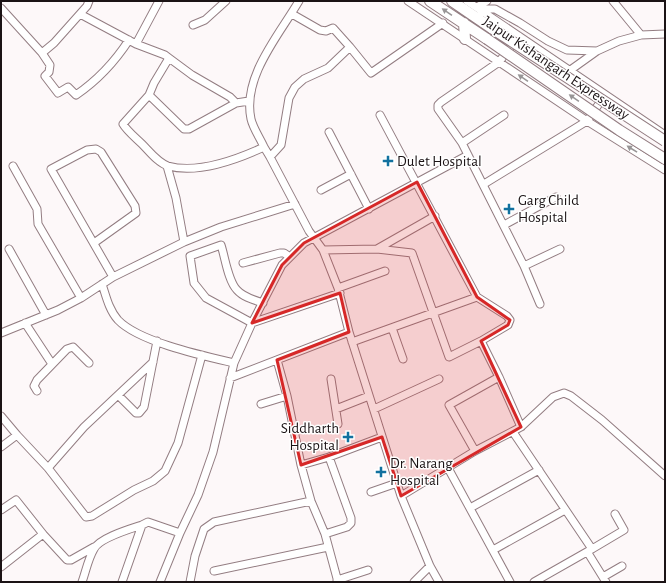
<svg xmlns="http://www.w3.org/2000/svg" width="666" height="583" font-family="'Alegreya Sans',sans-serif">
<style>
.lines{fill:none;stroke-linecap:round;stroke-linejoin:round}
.minor-casing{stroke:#937d82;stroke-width:9}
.highway-casing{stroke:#937d82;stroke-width:12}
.minor{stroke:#fff;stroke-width:7}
.highway{stroke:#fff;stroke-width:10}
.highway-bridge-casing{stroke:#937d82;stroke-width:12;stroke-linecap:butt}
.highway-bridge{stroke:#fff;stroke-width:10}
.oneway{fill:#989596}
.marked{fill:#d62828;fill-opacity:0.2;stroke:#d62828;stroke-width:3;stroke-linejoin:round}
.poi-dot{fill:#12719f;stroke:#fff;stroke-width:1.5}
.labels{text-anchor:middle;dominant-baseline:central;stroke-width:3;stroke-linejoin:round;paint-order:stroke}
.street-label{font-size:15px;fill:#1b1315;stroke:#fff}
.poi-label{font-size:15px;fill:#1b1315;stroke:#fff;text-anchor:start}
</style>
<rect width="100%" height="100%" fill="#fdf8f9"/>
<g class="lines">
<g class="minor-casing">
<path id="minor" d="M408,1L587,121L665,170
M467,1L665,135
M613,1L641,35
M477,7L487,1
M1,8L42,53L54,43L87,6L89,1
M481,13L487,9H495L520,23L548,41L567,50L597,51
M80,14L136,44L165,55L169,58L154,83L149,95L123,124C127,131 136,138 142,144C149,151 158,163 168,166C197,174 238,159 264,147L270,157L309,231L323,250L338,288L349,332L401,496L430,566L439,582
M193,25L205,20L226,1
M519,36L499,62L441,102L438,105V109L462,143L468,155L524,266L540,304
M136,44L159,1
M350,47L371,73L443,23
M42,53L50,65L49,72L45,76L58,93L68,87L76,95C98,80 114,63 129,40
M169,58L192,75L230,97L236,103
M569,71L597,51L619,41L641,35L665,34
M149,95L184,129H189L236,103L249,101
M380,115L477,297
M329,132L369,209
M462,143L504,115
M264,147C260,138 253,128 251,119C242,77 279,35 299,1
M270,157L281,145L289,98L295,87L304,79L328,68L350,47L333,28L326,31L320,30L292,14
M13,166L37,209L38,224L81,298
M167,166L176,198L184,242
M484,184L587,121L603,98
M321,190L351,174
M504,225L556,197
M94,243L136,213L135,206L101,152L96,149L87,150L51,169L113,277
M9,249L46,315
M377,249L435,216
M323,250L377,249L412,253L449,357L481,341L508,325L510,320L507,316L477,297L352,342
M243,263L280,253H284L290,257
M524,266L560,249
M102,284C106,296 109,310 118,320C139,342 204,356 234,363
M338,288L385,271
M263,303C254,300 243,297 237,290C228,281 225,257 221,245L190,256L194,283L206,298L252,323L340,293
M25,323L52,364
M392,328L403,359
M1,333L58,310L81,298L113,277L184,242L221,227L295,204
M277,360L287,396L301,465L311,501L325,534L338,582
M230,378L349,332
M331,379L338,424
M37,391L34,386L37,380L67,349L73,347L89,363
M118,395L136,413H139L144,407L157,341
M261,404L287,396
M336,409L369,396
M374,409L439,379
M1,416L17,435L1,447
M521,427L553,397L564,393L571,396L602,420L665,476
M513,432L592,549L624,530L615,514
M17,435L48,468L86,517L92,516L134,490L153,481L165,471L178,443L202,355
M475,451L449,405L499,377
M329,457L382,437
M301,465L329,457L351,518V523L347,527L325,534
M48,468L84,427L153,362
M448,468L510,582
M371,492L397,483
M401,496L475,451L521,427L499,377L481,341
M470,508L539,470
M1,510L16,500L43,534L1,567
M43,534L67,560H71L94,547
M493,550L565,510
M588,553L606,582
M214,571L328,547
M603,577L622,566
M337,580L368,570
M82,582C86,571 88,559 94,549C99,538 130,529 142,525
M122,582L142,525L148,522L180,533
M160,582L180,533L198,495L213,452L234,363L252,323L282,265L304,243L468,155
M190,582L195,556L204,529L214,522L311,501
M414,582L430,566
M534,582L592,549"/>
</g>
<g class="highway-casing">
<path id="highway" d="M430,1L487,39
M452,1L493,29
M464,23L465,39"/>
</g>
<use href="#minor" class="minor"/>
<use href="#highway" class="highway"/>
<g class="highway-bridge-casing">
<path id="highway-bridge" d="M493,29L665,141
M487,39L619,130L665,159"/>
</g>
<use href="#highway-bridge" class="highway-bridge"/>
</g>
<defs><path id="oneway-solid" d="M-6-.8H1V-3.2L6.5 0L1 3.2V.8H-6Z"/></defs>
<g class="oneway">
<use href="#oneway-solid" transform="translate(447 12) rotate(-146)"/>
<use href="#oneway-solid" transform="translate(523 78) rotate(-146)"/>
<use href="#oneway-solid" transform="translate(574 98) rotate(-145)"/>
<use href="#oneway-solid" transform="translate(632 149) rotate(-148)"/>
</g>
<path class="marked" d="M417,182L477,297L510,320L508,325L481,341L521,427L401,496L382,437L301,465L277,360L349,332L340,293L252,323L282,265L304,243Z"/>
<g class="poi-dot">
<path d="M386 155h4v4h4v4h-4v4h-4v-4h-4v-4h4z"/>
<path d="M507 203h4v4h4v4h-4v4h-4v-4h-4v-4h4z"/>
<path d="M346 431h4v4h4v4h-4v4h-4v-4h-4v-4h4z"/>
<path d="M379 466h4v4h4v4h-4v4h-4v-4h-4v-4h4z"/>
</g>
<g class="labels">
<g class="street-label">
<text transform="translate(556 68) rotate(34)">Jaipur Kishangarh Expressway</text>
</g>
<g class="poi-label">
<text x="397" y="161">Dulet Hospital</text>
<text x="518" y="200">Garg Child<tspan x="518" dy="17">Hospital</tspan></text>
<text x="339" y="428" text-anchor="end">Siddharth<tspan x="339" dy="17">Hospital</tspan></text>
<text x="390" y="463">Dr. Narang<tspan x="390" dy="17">Hospital</tspan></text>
</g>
</g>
<rect width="666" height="583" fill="none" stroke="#1b1315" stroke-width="4"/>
</svg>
